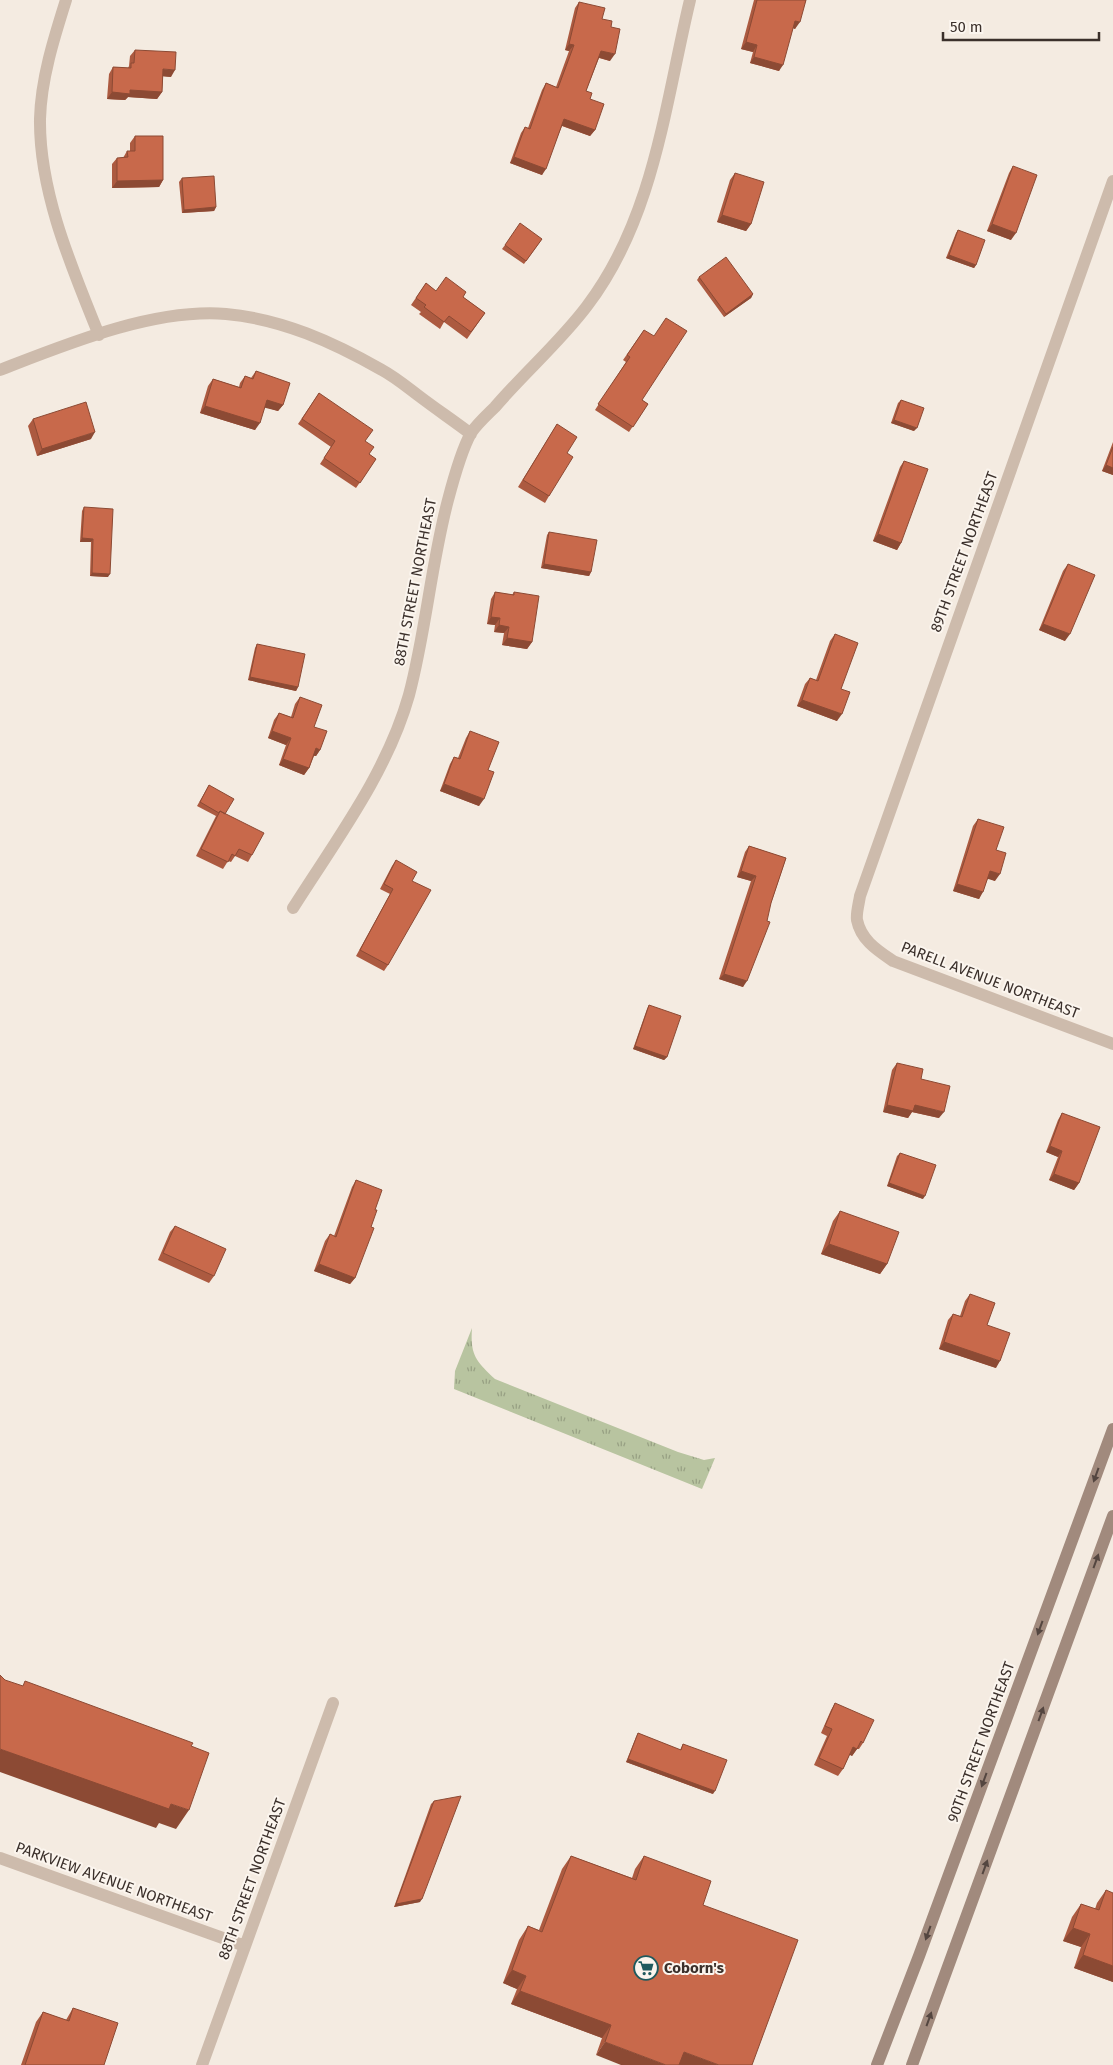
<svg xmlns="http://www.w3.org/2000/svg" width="1113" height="2065" font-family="'Fira Sans',sans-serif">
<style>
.grass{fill:url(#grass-tufts)}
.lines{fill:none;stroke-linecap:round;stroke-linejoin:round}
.street{stroke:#cdbbac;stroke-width:12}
.secondary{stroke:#a18a7d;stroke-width:12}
.wall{fill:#ac5a40}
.shaded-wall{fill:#8c4a34}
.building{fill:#c8694b;stroke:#8c4a34}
.oneway{fill:#544640}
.labels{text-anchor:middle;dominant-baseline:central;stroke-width:4;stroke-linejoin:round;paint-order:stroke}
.street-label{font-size:15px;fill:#3b302b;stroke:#fbf5ee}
.poi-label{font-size:15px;font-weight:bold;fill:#3b302b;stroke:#fbf5ee;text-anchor:start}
</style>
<defs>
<pattern id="grass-tufts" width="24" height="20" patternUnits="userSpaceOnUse" patternTransform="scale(1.25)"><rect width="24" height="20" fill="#b8c4a0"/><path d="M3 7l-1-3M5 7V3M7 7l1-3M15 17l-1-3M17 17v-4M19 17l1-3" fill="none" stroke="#97a083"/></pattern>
</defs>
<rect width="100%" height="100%" fill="#f4ebe1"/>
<path class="grass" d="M472,1328C470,1355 476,1361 495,1379L678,1452L704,1460L715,1458L702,1489L454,1389L455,1371Z"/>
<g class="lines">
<path class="street" d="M66,0C54,38 41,79 40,119C39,192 72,268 99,335
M1113,181L860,896C859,903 856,913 857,920C861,940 877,950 893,961L1113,1044
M0,370C67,344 154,308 226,314C282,319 333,342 382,370C395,377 407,387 419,396C436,409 454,421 471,434
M293,908C336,840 387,773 409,695C426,631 431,564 448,500C453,481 461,451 471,433C477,424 487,415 495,407C525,372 560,342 587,306C654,218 665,104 690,0
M0,1858L245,1946
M202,2065L333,1703"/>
<path class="secondary" d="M877,2065L919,1956L1113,1429
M912,2065L1113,1516"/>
</g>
<path class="wall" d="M754,0H806L795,29L793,28L779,71L750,63L753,52L741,49Z
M579,2L602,19L611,27L610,61L599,58L586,91L590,99L595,130L590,136L562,126L542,175L510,163L521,133L525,127L528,128L542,90L546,83L556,87L569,51L565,50L575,8Z
M135,50L171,77L163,76L162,92L157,99L128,97L125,100L107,99L109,74L113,67L128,68L129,66L130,56Z
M135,136L163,180L159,187L112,188V164L117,158H123L127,151H130V143Z
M1013,166L1011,240L987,231L1009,173Z
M735,173L751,224L746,231L717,222L730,180Z
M182,178L216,207L214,211L182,213L179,182Z
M958,230L976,265L974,268L946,258L956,233Z
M542,239L524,264L502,249L505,245Z
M699,277L753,294L751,298L724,317L697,280Z
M426,283L436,291L463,297L485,313L467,339L444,322L440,329L419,314L421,312L411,305Z
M644,330L642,400L648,404L629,432L595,410L626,362L623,360Z
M256,371L283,405L278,411L265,407L255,430L200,413L208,386L213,379L239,387L240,383L245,376L251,378Z
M319,393L365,441L369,454L376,459L356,488L320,464L331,447L298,424Z
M901,400L914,431L891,423L898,403Z
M33,419L91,439L37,456L28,426Z
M557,424L567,453L549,496L545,503L518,487Z
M1113,442V475L1102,471Z
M904,461L901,543L897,550L873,541L900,467Z
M84,507L108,577L90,576L91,542H80L82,511Z
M549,532L591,572L589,576L541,568L547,535Z
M1068,564L1065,641L1039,630L1063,571Z
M495,592L512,595L514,592L532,642L527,649L502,645L504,633L494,632L495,625L487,624L491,599Z
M835,634L841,689L837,721L797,706L805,684L810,678L816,680L830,641Z
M257,644L298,687L296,691L248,680L255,648Z
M300,697L314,727L320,750L316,756H314L309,768L304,775L279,765L286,745L268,738L274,720L279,713L291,717L295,704Z
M470,731L488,770L479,806L440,791L450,764L454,757L458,758L466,738Z
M209,785L225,814L252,855L248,862L235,856L231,862L228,861L223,869L196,856L216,816L197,806Z
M978,819L996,850L995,881L988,878L979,899L953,891L973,826Z
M749,846L786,858L743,987L719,979L751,881L737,877L745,852Z
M396,860L412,881L388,965L384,971L356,956L390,894L380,889L392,866Z
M649,1005L667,1057L664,1060L633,1049L647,1009Z
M897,1063L921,1079L939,1118L912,1112L908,1118L883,1112L892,1070Z
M1062,1113L1079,1183L1074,1190L1049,1180L1058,1157L1046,1152L1058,1120Z
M900,1153L923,1199L887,1186L897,1156Z
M356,1180L375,1210L355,1278L350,1284L314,1271L325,1241L330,1234L334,1236L352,1187Z
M840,1211L887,1264L880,1274L821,1254L833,1221Z
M175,1226L214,1276L209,1283L158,1260L170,1232Z
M970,1294L996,1368L939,1349L948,1320L953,1314L960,1316L965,1301Z
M835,1703L863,1743L859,1749H857L852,1756L850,1754L843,1769L838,1776L814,1765L827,1736L821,1733L831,1710Z
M638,1733L680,1750L683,1744L713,1794L626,1762L636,1737Z
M434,1801L420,1902L394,1907L431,1804Z
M571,1856L632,1878L635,1869L644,1856L703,1905L596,2055L602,2038L511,2004L517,1989L503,1983L519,1940L528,1926L539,1930L562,1869Z
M1106,1890L1113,1982L1074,1968L1081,1947L1063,1941L1072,1917L1081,1904L1095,1909L1097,1903Z
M73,2008L104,2065H21L36,2022L43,2012L66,2020Z"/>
<path class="shaded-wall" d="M795,21L800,22L795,29L791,27Z
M746,42L757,45L753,52L741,49Z
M569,44L574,45L569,51L565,50Z
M601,51L615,54L610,61L597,57Z
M754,57L783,65L779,71L750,63Z
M163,69L175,70L171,77L159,76Z
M130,90L162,92L157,99L128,97L125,100L107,99L112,92Z
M564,119L595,130L590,136L560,125Z
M514,157L546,169L542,175L510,163Z
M163,180L159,187L112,188L117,181Z
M216,207L214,211L182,213L184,210Z
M722,215L751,224L746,231L717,222Z
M992,224L1016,233L1011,240L987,231Z
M949,255L976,265L974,268L946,258Z
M753,294L751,298L724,317L726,314Z
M267,400L283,405L278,411L262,407Z
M205,406L260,423L255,430L200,413Z
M894,420L917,428L914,431L891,423Z
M95,432L91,439L37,456L42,449Z
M1106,465L1113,468V475L1102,471Z
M878,534L901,543L897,550L873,541Z
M82,538L93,539L91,542H80Z
M544,564L591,572L589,576L541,568Z
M92,573L110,574L108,577L90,576Z
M491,617L500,618L495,625L487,624Z
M1043,624L1070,634L1065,641L1039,630Z
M499,625L509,627L504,633L494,632Z
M507,638L532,642L527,649L502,645Z
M250,677L298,687L296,691L248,680Z
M802,700L842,714L837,721L797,706Z
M272,731L291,738L286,745L268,738Z
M316,748L320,750L316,756L312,755Z
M283,759L309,768L304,775L279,765Z
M444,784L484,799L479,806L440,791Z
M741,871L756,876L751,881L737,877Z
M990,871L1000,874L995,881L985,878Z
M957,884L983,892L979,899L953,891Z
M724,974L747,981L743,987L719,979Z
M635,1046L667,1057L664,1060L633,1049Z
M887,1105H915L944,1112L939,1118L912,1112L908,1118L883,1112Z
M1050,1146L1062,1151L1058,1157L1046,1152Z
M1054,1174L1079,1183L1074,1190L1049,1180Z
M889,1183L925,1196L923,1199L887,1186Z
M829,1244L887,1264L880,1274L821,1254Z
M319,1264L355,1278L350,1284L314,1271Z
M944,1342L1000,1361L996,1368L939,1349Z
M853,1747L857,1749L852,1756L848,1754Z
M0,1749L171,1804L189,1810L176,1829L159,1823L156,1828L0,1772Z
M628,1759L715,1791L713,1794L626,1762Z
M422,1899L420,1902L394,1907L396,1904Z
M1073,1928L1090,1934L1081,1947L1063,1941Z
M1083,1955L1113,1966V1982L1074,1968Z
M512,1970L526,1976L517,1989L503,1983Z
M520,1991L611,2025L602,2038L511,2004Z
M605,2042L666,2065H621L596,2055Z
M684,2052L719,2065H675Z"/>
<path class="building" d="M757,0H806L800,22L795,21L783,65L754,57L757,45L746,42Z
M579,2L605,8L602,19L612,21L611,27L620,29L615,54L601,51L586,91L592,93L590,99L604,104L595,130L564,119L546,169L514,157L525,127L530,129L546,83L558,88L574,45L569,44Z
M135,50L176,52L175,70L163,69L162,92L130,90V94L112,92L113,67L131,68V63H134Z
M135,136H163V180L117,181V158L128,157L127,151H135Z
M1013,166L1037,175L1016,233L992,224Z
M735,173L764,182L751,224L722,215Z
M214,176L216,207L184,210L182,178Z
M520,223L542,239L526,261L505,245Z
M958,230L985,240L976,265L949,255Z
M726,257L753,294L726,314L699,277Z
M446,277L466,292L463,297L485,313L471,332L449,316L444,322L424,307L426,305L416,298L426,283L436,291Z
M666,318L687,331L642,400L648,404L633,427L598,404L630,357L627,355L644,330L654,336Z
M256,371L290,383L283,405L267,400L260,423L205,406L213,379L241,388L245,376L253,379Z
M319,393L373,430L365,441L374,447L369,454L376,459L360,483L324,458L335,441L302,419Z
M901,400L924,408L917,428L894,420Z
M86,402L95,432L42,449L33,419Z
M557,424L577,437L567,453L573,457L549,496L523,480Z
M1113,447V468L1106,465Z
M904,461L928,469L901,543L878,534Z
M84,507L113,509L110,574L92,573L93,539L82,538Z
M549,532L597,540L591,572L544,564Z
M1068,564L1095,575L1070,634L1043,624Z
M495,592L514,595V592L539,596L532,642L507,638L509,627L499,625L500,618L491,617Z
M835,634L858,643L841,689L850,692L842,714L802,700L810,678L818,681Z
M257,644L305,654L298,687L250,677Z
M300,697L322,705L314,727L327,731L320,750L316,748L309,768L283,759L291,738L272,731L279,713L293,718Z
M470,731L499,742L488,770L494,772L484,799L444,784L454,757L460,759Z
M209,785L234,799L225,814L220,811L219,813L200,802Z
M220,811L264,833L252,855L239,849L235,856L232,854L228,862L201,849Z
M978,819L1004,827L996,850L1006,853L1000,874L990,871L983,892L957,884Z
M749,846L786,858L771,903L767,921L770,922L747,981L724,974L756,876L741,871Z
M396,860L417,872L412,881L431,890L388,965L360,950L393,889L384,884Z
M649,1005L681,1016L667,1057L635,1046Z
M897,1063L923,1069L921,1079L950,1086L944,1112L915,1105L913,1111L887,1105Z
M1062,1113L1100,1127L1079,1183L1054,1174L1062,1151L1050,1146Z
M900,1153L936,1165L925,1196L889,1183Z
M356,1180L382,1190L375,1210H377L371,1227L374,1228L355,1278L319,1264L330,1234L336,1237Z
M840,1211L899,1232L887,1264L829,1244Z
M175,1226L226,1249L214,1276L163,1253Z
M970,1294L995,1303L987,1325L1010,1333L1000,1361L944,1342L953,1314L962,1317Z
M0,1675L5,1680L23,1686L25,1681L193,1743L191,1746L209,1753L189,1810L171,1804L169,1809L0,1749Z
M835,1703L874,1720L863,1743L861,1741L857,1749L853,1747L843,1769L819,1758L832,1729L825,1726Z
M638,1733L681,1750L683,1744L727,1760L715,1791L628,1759Z
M461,1796L422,1899L396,1904L434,1801Z
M571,1856L636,1880L644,1856L711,1881L703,1905L798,1940L752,2065H719L684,2052L679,2065H666L605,2042L611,2025L520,1991L526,1976L512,1970L528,1926L542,1932Z
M1106,1890L1113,1893V1966L1083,1955L1090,1934L1073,1928L1081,1904L1099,1910Z
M73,2008L118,2023L104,2065H25L43,2012L69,2021Z"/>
<defs><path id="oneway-solid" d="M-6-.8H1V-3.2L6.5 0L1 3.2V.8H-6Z" transform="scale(1.25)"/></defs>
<g class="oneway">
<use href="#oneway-solid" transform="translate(1096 1475) rotate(110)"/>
<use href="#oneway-solid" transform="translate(1096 1561) rotate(-70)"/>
<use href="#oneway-solid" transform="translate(1040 1628) rotate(110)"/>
<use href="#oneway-solid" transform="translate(1041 1714) rotate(-70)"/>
<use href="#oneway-solid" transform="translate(984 1780) rotate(110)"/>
<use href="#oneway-solid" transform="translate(985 1867) rotate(-70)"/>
<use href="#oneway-solid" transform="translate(928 1933) rotate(110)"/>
<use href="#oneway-solid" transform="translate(929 2019) rotate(-70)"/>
</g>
<defs>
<g id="supermarket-ring" transform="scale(1.25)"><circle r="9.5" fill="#fbf5ee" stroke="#1f5a5e" stroke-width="1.5"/><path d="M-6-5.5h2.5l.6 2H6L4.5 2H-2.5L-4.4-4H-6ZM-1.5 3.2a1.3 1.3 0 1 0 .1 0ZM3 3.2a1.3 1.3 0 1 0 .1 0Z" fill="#1f5a5e"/></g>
</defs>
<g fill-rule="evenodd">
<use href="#supermarket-ring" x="646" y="1968"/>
</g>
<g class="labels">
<g class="street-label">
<text transform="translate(964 552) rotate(-70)">89TH STREET NORTHEAST</text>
<text transform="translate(415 582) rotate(-79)">88TH STREET NORTHEAST</text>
<text transform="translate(990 980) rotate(21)">PARELL AVENUE NORTHEAST</text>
<text transform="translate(981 1742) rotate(-70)">90TH STREET NORTHEAST</text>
<text transform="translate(252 1879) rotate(-70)">88TH STREET NORTHEAST</text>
<text transform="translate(114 1882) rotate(20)">PARKVIEW AVENUE NORTHEAST</text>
</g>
<g class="poi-label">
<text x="664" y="1968">Coborn's</text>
</g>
</g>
<path d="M943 32v8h156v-8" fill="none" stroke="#3b302b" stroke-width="2.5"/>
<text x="950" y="32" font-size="15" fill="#3b302b" stroke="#fbf5ee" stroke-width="4" paint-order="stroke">50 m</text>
</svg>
